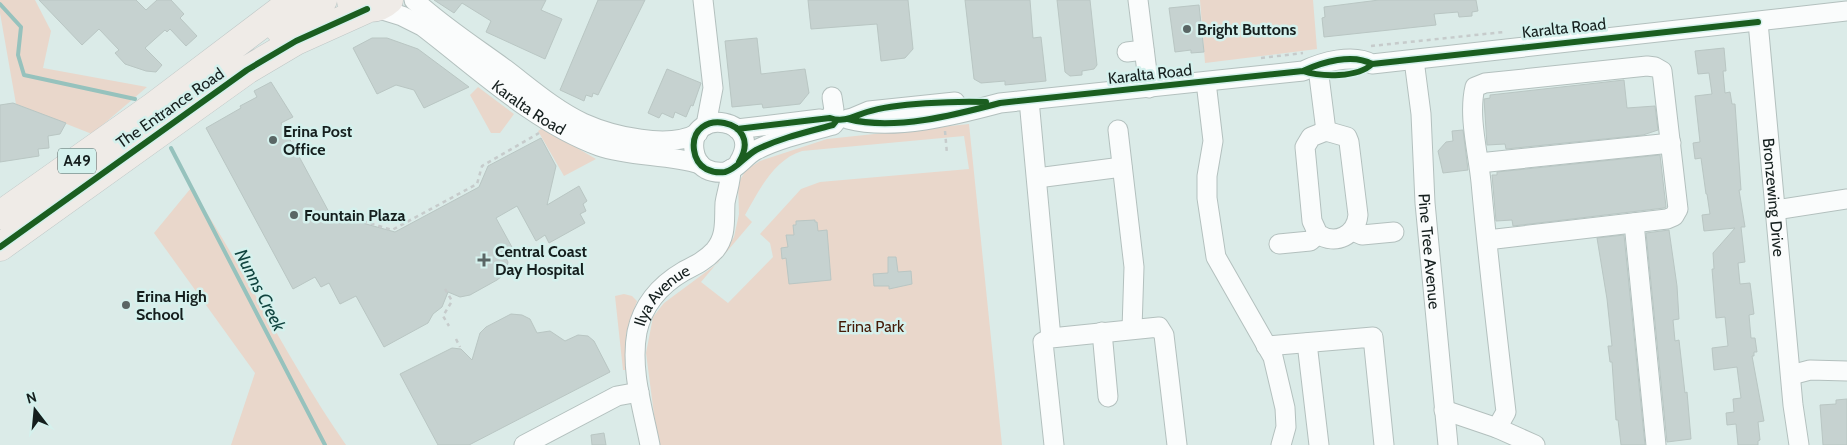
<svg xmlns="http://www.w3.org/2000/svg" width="1847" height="445" font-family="Cabin,sans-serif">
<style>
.green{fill:#e9d7cb;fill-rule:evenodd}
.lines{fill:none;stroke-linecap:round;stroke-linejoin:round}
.stream{stroke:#96c2bd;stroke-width:4}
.building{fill:#c6d2d0;stroke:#b9c6c3}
.minor-casing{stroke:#b3c0be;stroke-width:21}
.highway-casing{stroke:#bfc7c6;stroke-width:29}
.path{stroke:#c6cbcb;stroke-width:2.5;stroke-dasharray:4 4;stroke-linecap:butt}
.minor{stroke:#fafcfc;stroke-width:19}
.highway{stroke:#efebe7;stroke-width:28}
.cycleway-casing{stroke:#d5f1ed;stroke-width:9}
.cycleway{stroke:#1b5e20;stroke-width:6}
.poi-dot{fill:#5a6665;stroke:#d5f1ed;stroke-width:2}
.labels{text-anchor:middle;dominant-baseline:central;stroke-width:5;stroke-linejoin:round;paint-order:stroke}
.shield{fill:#d5f1ed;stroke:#4f5e5c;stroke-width:1}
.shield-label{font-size:15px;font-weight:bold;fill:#151f1e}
.street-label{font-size:16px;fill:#151f1e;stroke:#d5f1ed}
.poi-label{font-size:16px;font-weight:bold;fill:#151f1e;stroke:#d5f1ed;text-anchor:start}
.park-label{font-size:16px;fill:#451b07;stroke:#d5f1ed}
.water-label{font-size:18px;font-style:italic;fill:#10443f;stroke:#d5f1ed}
</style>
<rect width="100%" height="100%" fill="#dbebe8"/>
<path class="green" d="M0,0H35L51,31L43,68L147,87L92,134L16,104L0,13Z
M1200,0H1313L1317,49L1205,63Z
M478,87L514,114L500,133H491L470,95Z
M969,124L1002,445H658L646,353L653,317L664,303L718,263L734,237L739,214L738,183L746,170L760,161L827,139ZM964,136L969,169L820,182L801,189L760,234L770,243L773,257L728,303L701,282L752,222L745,215C759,191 773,160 802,151Z
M543,128L596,159L564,176L538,131Z
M191,188C246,272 289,363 346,445H231L255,373L154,233Z
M624,294L632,296L637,301L626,334V370H623L615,296Z"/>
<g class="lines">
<path class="stream" d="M0,4L21,27L18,55L24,75L135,99
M171,148L325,445"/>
</g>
<path class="building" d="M39,0H136L146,10L157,0H171L184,14L180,18L197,36L186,46L170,29L167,32L165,30L145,48L162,65L156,72L146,71L125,64L115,53L119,50L99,29L82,45Z
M434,0H546L541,10L562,19L545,59L486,32L491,21L462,3L454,13Z
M598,0H645L598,95L593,93L592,97L586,95L584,101L560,90Z
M808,0H908L913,49L905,58L881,61L877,24L811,29Z
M965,0H1030L1033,38L1041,37L1046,81L1005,85V81L981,83L974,79Z
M1057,0H1090L1097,65L1094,69L1082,71V75L1070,76L1065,72Z
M1379,0H1476L1478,11L1472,12V16L1459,17L1458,12L1434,14L1436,25L1324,37L1322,18L1325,17L1324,7Z
M1199,5L1204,52L1191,53V50L1175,52L1169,8Z
M372,38H387L418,49L469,87L424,108L414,90L396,85L377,94L353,48Z
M757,38L761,74L805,69L809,93L800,104L763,108L762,104L732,107L725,41Z
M1724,48L1726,71H1723L1725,93L1730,92L1732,104H1735L1741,190H1739L1745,227H1741L1745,262L1738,263L1740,284L1750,283L1754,314L1749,315L1751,338H1755L1757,352H1754V356H1752L1764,421L1758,422L1760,440L1758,441V445H1738L1736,424L1727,425L1726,413L1734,412L1733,399L1741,398L1737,367L1714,370L1712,348L1728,346L1725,317L1716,318L1712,269H1714L1713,253L1735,228L1704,231L1702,215L1710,214L1707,194H1706L1701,158L1695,159L1693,143L1700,142L1695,96L1712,94L1709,73L1698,74L1695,51Z
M667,69L701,83L693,106L691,105L686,117L675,112L673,118L662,113L659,118L648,113Z
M1624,80L1627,108L1655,106L1658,130L1643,135L1506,149L1505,144L1487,145L1484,99L1490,98V95Z
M271,82L293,117L281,123L330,214L395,232L479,187L488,166L541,138L556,166L547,205L579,186L587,201L583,204L586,211L580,214L585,223L549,243L545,235L536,241L517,206L496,218L513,249L504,254L508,262L506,273L497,280L470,295L460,297L448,292L442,307L433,314L428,323L384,347L356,296L340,304L329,283L321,287L315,277L293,289L206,128L241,108L240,106L257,97L254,91Z
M13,103L66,123L60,134L48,136L49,148L38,149L39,156L0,162V105Z
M1463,130L1468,170L1443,173L1438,151L1446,142L1453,141L1452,131Z
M1660,155L1666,207L1664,208L1513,226L1512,220L1496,221L1492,175H1497V172Z
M815,220V222H817L818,231L827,230L831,280L789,284L786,258L782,259L781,248L788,247L786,235H794L793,225H796V221Z
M1669,230L1677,286L1679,319L1673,320L1675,341L1679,340L1685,393L1687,392L1691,439L1667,442L1646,233Z
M1624,235L1645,445H1621L1618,420H1616L1612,362H1610L1608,346H1612L1607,299L1597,238Z
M888,257H896L898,272L911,271L912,284L889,289V286H874L873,274L888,273Z
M511,314L522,315L530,319L537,333L550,331L565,341L578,335L588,336L594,341L610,372L469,445H438L400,374L452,348L461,349L472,360L480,333L486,327Z
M1847,399V445H1823L1820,405L1836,404V400Z
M604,433L606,445H592L591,435Z"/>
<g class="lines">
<g class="minor-casing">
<g id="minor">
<path d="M414,0C442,26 475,47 505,69C530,88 555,110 583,123C612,136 669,150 698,133"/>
<path d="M703,0L713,88L706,125"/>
<path d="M1138,0L1149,88"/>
<path id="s1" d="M376,8L402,16L422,26C476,67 535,123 599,146C631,157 667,154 700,164"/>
<path id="s2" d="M1758,22L1793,405L1799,445"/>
<path d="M1127,52L1144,50"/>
<path id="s3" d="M1414,60L1421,114L1425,203L1448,445"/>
<path d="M1319,76L1326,131"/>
<path d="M1206,82L1213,141L1207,176V198L1216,257L1273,357L1285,408L1286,427L1281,445"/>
<path d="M1029,100L1051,338"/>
<path d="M830,118L834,110L832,97"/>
<path d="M848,119C894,131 955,115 1000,103L1303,71C1322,62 1353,53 1372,64L1847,11"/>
<path d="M850,119L869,111L955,102"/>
<path d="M737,129L820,119"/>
<path d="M1118,130L1134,267L1132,329"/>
<path d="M1326,131L1347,137L1349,142L1358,215C1356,235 1336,246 1318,234L1312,221L1305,147L1311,137Z"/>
<path d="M739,162C766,118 688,106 694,150C695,158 699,165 706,169C712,172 718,173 725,172C737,169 745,156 756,150C780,138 807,132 833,125L837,120"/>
<path d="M1479,163L1671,143"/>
<path d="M1037,178L1122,167"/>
<path d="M1775,210L1847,199"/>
<path d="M1634,223L1656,445"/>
<path d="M1353,231L1362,235L1394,232"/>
<path d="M1487,240L1667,219L1674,216L1678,209L1662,71L1655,67L1647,66L1485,83L1475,87C1468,116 1478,152 1481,182C1488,259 1497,335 1506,412L1497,428"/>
<path d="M1279,244L1310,241L1318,234"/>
<path d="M1102,332L1108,397"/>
<path d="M1307,343L1319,445"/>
<path d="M1266,346L1373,337L1384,445"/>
<path d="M1791,375L1810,370L1847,371"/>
<path d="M1444,410L1497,428L1535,445"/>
<path d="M524,445L617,396L639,392"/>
<path id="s4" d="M650,445C643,409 630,370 637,332C643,304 660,285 684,271C696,265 706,260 715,250C727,235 724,220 725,203C727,191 731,181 731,169"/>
<path d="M1054,445L1043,342L1051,338L1159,327L1164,335L1177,445"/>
</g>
</g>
<g class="highway-casing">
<path id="highway" d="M351,1C363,10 377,11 389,0
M279,29L323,0
M0,215L154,106L294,0
M0,247L247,70L296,41L367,9"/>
</g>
<path class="path" d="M1371,46L1504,32
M1261,58L1303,53
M945,131L947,154
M340,214L392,230L477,184L482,166L539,133
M445,289L452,301L443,316L449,326
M456,339L460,347"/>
<use href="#minor" class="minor"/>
<use href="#highway" class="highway"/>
<g class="cycleway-casing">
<path id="cycleway" d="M1303,71C1321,77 1358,78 1372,64
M848,119C894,131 955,115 1000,103L1303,71C1322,62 1353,53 1372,64L1758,22
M737,129L830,118C844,123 854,116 867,112C895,103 956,101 986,102
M739,162C766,118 688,106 694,150C695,158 699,165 706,169C712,172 718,173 725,172C737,169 745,156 756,150C780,138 807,132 833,125L837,120
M0,247L247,70L296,41L367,9"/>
</g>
<use href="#cycleway" class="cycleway"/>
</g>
<g class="poi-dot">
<circle cx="1187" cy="29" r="5"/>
<circle cx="273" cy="140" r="5"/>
<circle cx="294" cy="215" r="5"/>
<path d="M481.5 252.5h5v5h5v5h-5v5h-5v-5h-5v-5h5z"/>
<circle cx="126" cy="305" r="5"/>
</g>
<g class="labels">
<rect class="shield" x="58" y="148.5" width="38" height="25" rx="4"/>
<g class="shield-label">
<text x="77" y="161">A49</text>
</g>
<g class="street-label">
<text transform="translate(1564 28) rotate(-6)">Karalta Road</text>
<text transform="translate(1150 74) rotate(-6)">Karalta Road</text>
<text stroke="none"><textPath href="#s1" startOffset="184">Karalta Road</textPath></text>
<text transform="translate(170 108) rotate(-35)">The Entrance Road</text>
<text stroke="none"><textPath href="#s2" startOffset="176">Bronzewing Drive</textPath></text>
<text stroke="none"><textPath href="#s3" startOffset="192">Pine Tree Avenue</textPath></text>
<text stroke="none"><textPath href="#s4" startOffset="160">Ilya Avenue</textPath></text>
</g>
<g class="poi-label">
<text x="1197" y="29">Bright Buttons</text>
<text x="283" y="131">Erina Post<tspan x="283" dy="18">Office</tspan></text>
<text x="304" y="215">Fountain Plaza</text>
<text x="495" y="251">Central Coast<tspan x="495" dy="18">Day Hospital</tspan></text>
<text x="136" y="296">Erina High<tspan x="136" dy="18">School</tspan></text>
</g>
<g class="park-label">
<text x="871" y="326">Erina Park</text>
</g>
<g class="water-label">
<text transform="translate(260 290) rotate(63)">Nunns Creek</text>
</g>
</g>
<g transform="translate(35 410) rotate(344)" stroke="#d5f1ed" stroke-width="4" paint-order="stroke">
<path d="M0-4L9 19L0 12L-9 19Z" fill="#151f1e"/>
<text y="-8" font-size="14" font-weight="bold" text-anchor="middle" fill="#151f1e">N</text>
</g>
</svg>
